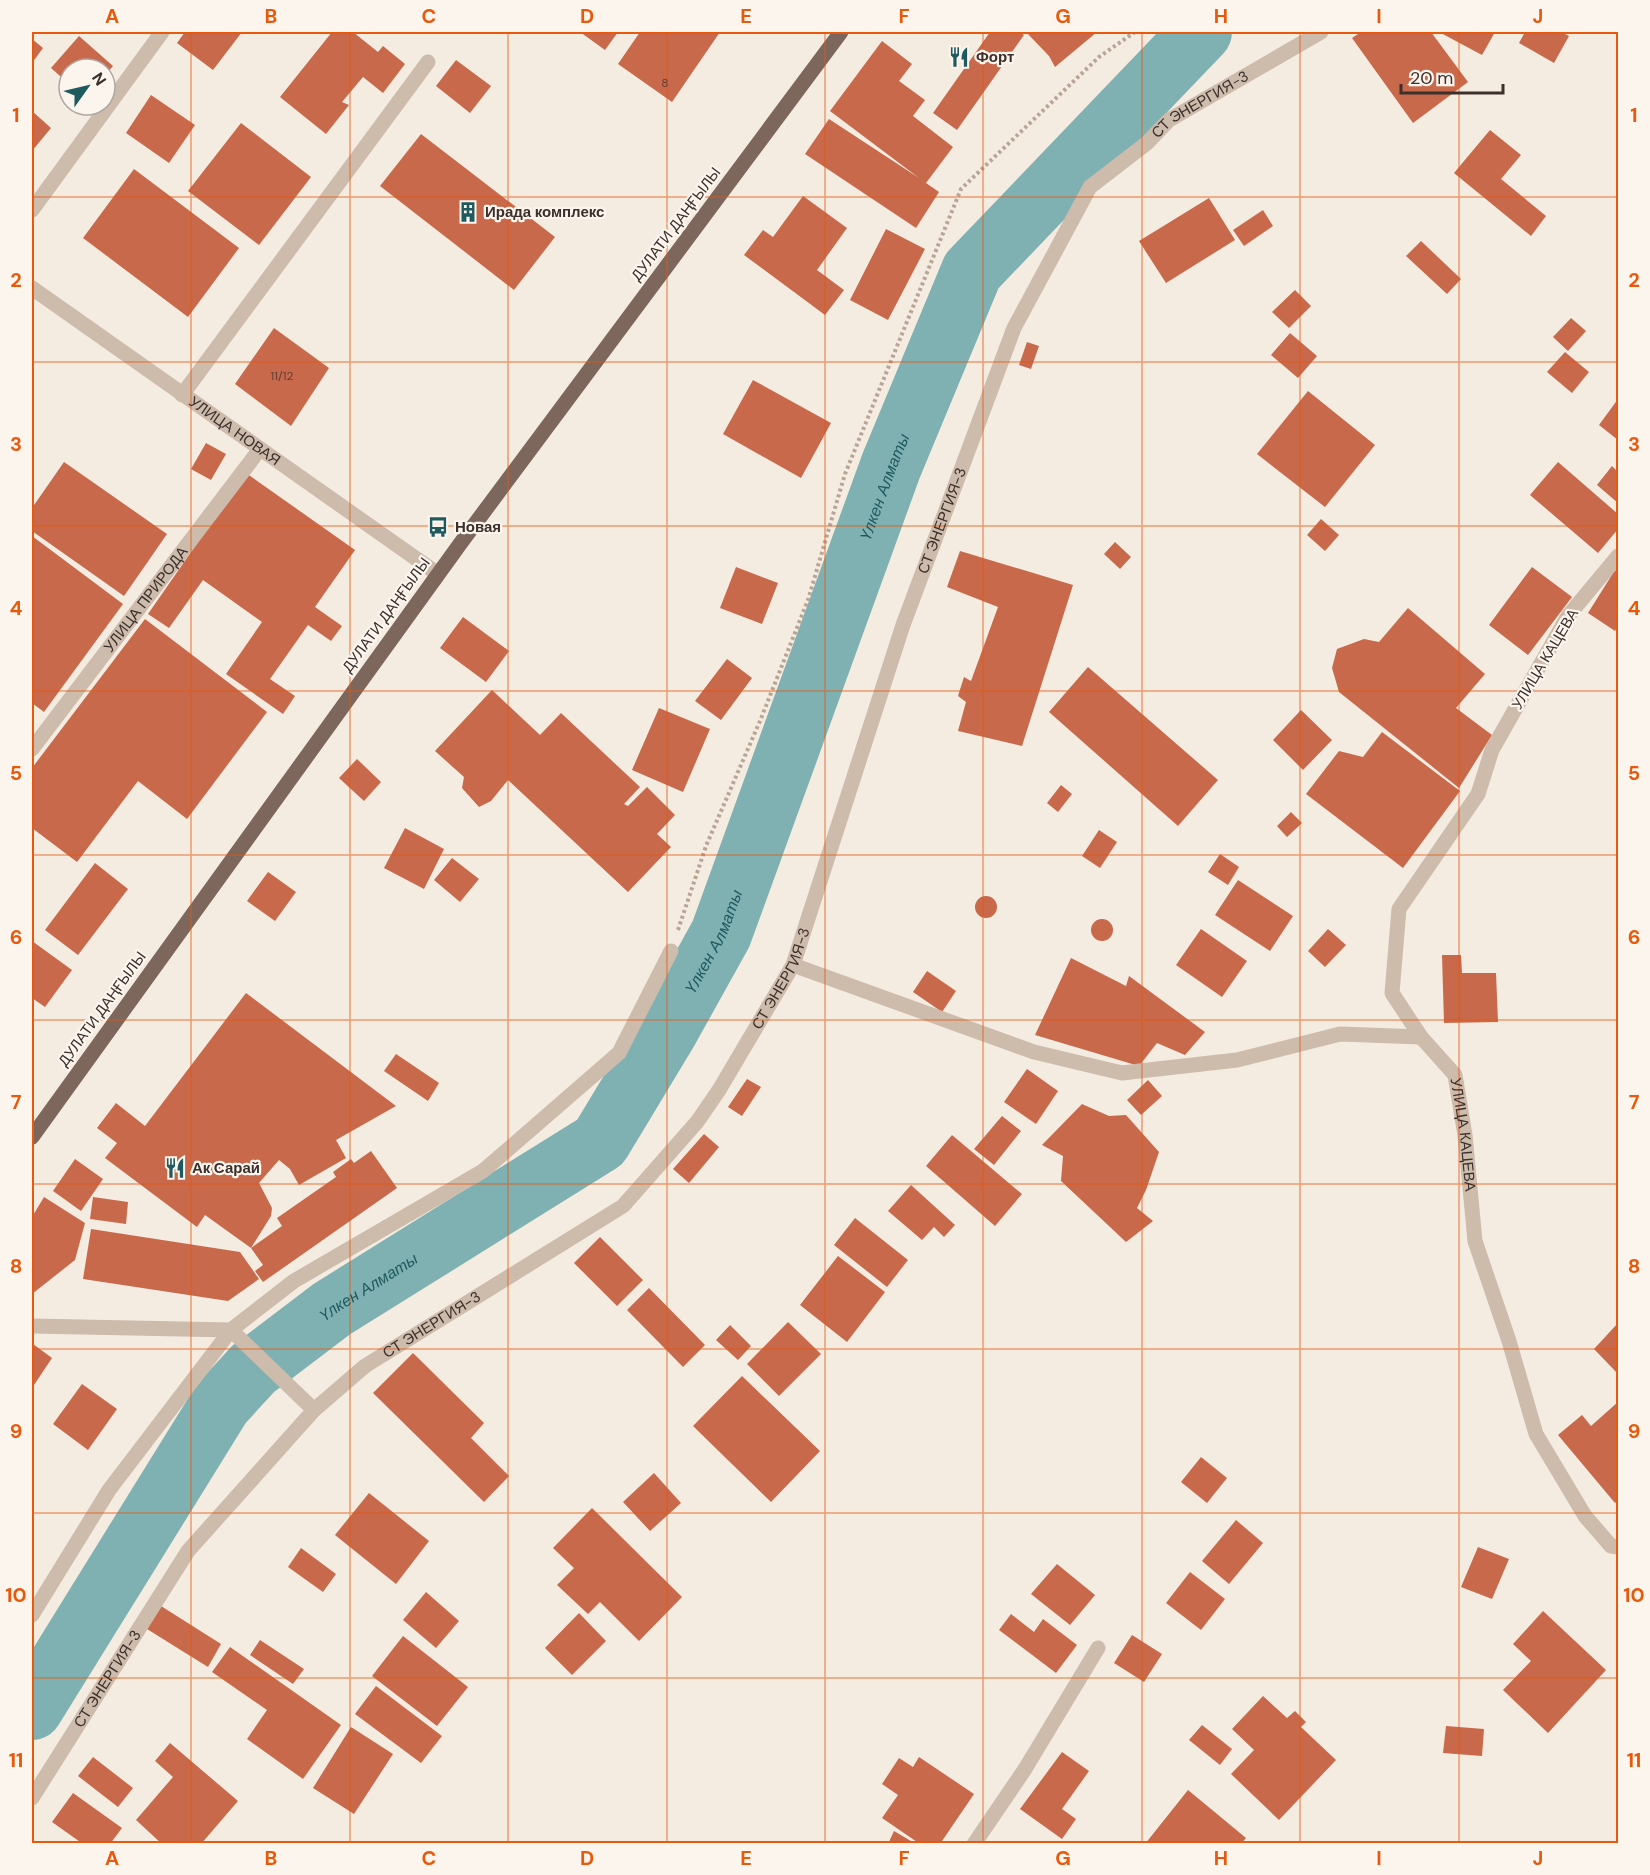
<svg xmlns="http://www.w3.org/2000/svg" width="1650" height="1875" font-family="'DM Sans',sans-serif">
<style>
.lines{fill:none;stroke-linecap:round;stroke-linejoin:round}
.river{stroke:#7fb0b2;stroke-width:62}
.building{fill:#c8694b}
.path{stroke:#b9a596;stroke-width:4;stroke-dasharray:3 3;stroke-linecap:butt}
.minor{stroke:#cdbbac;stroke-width:15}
.major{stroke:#7d675c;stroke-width:15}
.grid{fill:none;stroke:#e8590c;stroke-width:1.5;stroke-opacity:0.55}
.labels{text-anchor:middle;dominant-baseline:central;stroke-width:4.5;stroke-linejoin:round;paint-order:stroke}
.number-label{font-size:12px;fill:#5e3e33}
.poi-label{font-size:15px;font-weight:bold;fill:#3b302b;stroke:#fbf5ee;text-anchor:start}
.street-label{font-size:15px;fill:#3b302b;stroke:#fbf5ee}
.water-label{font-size:16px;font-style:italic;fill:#1f5a5e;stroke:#fbf5ee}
.neatline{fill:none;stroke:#e8590c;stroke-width:2}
.grid-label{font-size:20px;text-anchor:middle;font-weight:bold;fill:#e8590c}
</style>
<rect width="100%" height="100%" fill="#f4ebe1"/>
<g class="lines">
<path class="river" id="s1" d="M32,1709L221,1404L253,1369L332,1309L600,1142L667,1031L721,934L891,466L972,271L1201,32"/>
</g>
<path class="building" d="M185,32H242L213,70L177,43Z
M332,32H353L378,52L383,46L405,64L383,93L363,77L342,102L349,105L326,134L280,97Z
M580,32H618L605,50Z
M640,32H720L672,102L618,64Z
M990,32H1019L1024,35L957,130L933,113Z
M1026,32H1097L1055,67L1049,56Z
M1361,32H1431L1468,82L1413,123L1352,38Z
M1439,32H1495L1482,55Z
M1525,32H1561L1569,36L1554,63L1519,43Z
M79,36L113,66L105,75V69H69V84L51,68Z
M32,39L43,48L32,63Z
M882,41L912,64L899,81L925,100L913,116L953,147L926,183L939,192L916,228L805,154L829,119L919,178L830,111Z
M456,60L491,86L470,113L436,86Z
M151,95L195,125L169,163L126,133Z
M32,111L51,128L32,151Z
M241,123L311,177L259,245L188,191Z
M1490,130L1521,155L1501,179L1546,216L1531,236L1454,173Z
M421,134L555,237L514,290L380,186Z
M134,169L239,248L188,317L83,238Z
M803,196L847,228L817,270L844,290L825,315L744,255L763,230L773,237Z
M1209,198L1235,240L1166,283L1139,241Z
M1263,210L1273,226L1244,246L1233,230Z
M886,229L925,249L888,320L850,300Z
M1421,241L1461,279L1447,294L1406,256Z
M1295,290L1311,306L1289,328L1272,312Z
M1571,318L1586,331L1568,351L1553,337Z
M274,328L329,368L291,426L235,384Z
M1290,333L1317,356L1298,378L1271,355Z
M1027,342L1039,346L1031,369L1019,365Z
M1565,352L1589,372L1572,393L1547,372Z
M753,380L831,423L801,478L723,434Z
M1308,391L1375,445L1325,507L1257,454Z
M1618,399V440L1599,425Z
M206,443L226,454L211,480L191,469Z
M64,462L167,534L124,596L32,531V508Z
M1558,462L1618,514V529L1598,553L1530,495Z
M1612,466L1618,472V503L1597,485Z
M246,473L355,550L315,607L342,626L331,641L308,625L270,679L295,696L283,714L226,674L262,622L203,580L169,628L148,614Z
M1321,519L1339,535L1325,551L1307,535Z
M32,536L123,604L44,712L32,703Z
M1115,542L1131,557L1120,569L1104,554Z
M960,551L1073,585L1022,746L958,731L966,702L958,696L964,677L971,681L998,607L947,587Z
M736,567L778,583L762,624L720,608Z
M1532,567L1572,597L1528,655L1489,625Z
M1615,570L1618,573V626L1615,631L1588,613Z
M1408,608L1485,674L1456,708L1492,735L1459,788L1339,692L1332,668L1337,649L1364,639L1379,642Z
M463,617L509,651L486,682L440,648Z
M145,619L267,712L187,819L138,781L77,862L32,828V768Z
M727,659L752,678L721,720L695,701Z
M1088,667L1218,780L1178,826L1049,712Z
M492,690L540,735L561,713L640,787L624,804L628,806L647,787L675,815L657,834L671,847L628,892L508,780L491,801L479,807L462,788L464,777L435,751Z
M659,708L710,729L683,792L632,770Z
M1301,710L1332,740L1303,770L1273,740Z
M1382,732L1460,791L1403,868L1306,794L1339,751L1363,757Z
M357,759L381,782L364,801L339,778Z
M1061,785L1072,794L1058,812L1047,803Z
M1291,812L1302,823L1287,837L1277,826Z
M405,828L444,849L424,889L384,868Z
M1099,830L1117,842L1100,868L1082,856Z
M1220,854L1239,867L1228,885L1208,872Z
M452,858L479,879L460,902L434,880Z
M95,863L128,889L78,955L45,930Z
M268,872L296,892L275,921L247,901Z
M1238,880L1293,916L1270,951L1215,915Z
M975 907a11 11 0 1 1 22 0a11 11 0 1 1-22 0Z
M1091 930a11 11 0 1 1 22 0a11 11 0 1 1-22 0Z
M1201,929L1247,961L1222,997L1176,965Z
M1328,929L1346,945L1325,967L1308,951Z
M32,941L72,970L45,1007L32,998Z
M1442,955H1461L1462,973H1496L1498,1022L1444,1023Z
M1071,958L1126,986L1129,976L1205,1032L1185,1055L1157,1043L1139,1066L1035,1035Z
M927,971L956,991L942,1012L913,992Z
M246,993L396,1106L336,1140L346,1158L299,1185L290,1169L279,1160L259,1183L272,1208L271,1216L251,1248L282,1226L277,1218L336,1177L333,1172L351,1159L354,1163L371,1151L397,1188L263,1282L255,1271L263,1265L251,1248L205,1215L197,1227L105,1158L117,1143L97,1128L116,1103L145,1126Z
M396,1054L439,1083L428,1101L384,1071Z
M1027,1069L1058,1091L1036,1124L1004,1102Z
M747,1079L761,1087L742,1116L728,1107Z
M1148,1080L1162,1096L1141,1115L1127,1100Z
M1082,1104L1109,1116L1126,1115L1159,1152L1146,1190L1137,1208L1153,1221L1126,1242L1061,1181L1063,1156L1042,1145Z
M1002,1116L1021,1131L994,1165L974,1149Z
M704,1134L719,1147L689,1183L673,1169Z
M952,1135L1022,1194L995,1226L926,1166Z
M75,1159L103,1179L81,1211L53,1191Z
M911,1185L955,1225L944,1237L934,1227L922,1240L888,1211Z
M44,1197L85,1223L75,1260L32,1294V1217Z
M93,1197L128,1202L126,1224L90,1219Z
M855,1218L908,1260L887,1287L834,1245Z
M91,1229L240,1252L259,1279L228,1301L83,1279Z
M600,1237L643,1280L617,1306L574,1263Z
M838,1256L885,1292L847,1342L800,1305Z
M649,1288L705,1345L683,1367L627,1310Z
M788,1322L821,1354L779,1396L747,1364Z
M1618,1323V1374L1594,1349Z
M730,1325L751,1346L738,1360L716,1340Z
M33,1344L52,1358L32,1388V1345Z
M413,1353L484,1423L471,1438L509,1476L484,1502L373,1393Z
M742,1376L820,1451L771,1502L693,1426Z
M82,1384L117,1409L88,1450L53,1424Z
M1618,1402V1500L1615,1503L1558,1435L1582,1415L1591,1426Z
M1201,1457L1227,1478L1207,1503L1181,1482Z
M654,1473L681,1503L650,1531L623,1502Z
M369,1493L429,1541L396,1584L335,1535Z
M592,1508L682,1597L639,1641L600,1602L588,1614L557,1585L574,1568L553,1548Z
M1236,1520L1263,1543L1229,1584L1202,1561Z
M1478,1547L1509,1559L1492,1599L1461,1587Z
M301,1548L336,1574L323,1592L288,1567Z
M1057,1564L1095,1595L1070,1625L1031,1594Z
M1190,1572L1225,1599L1201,1630L1166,1603Z
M426,1592L459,1621L436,1648L403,1620Z
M161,1606L221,1644L208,1667L147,1629Z
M1543,1611L1606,1670L1548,1733L1503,1690L1531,1661L1513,1644Z
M579,1613L606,1641L572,1675L545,1648Z
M1011,1614L1034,1632L1043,1619L1077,1645L1056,1673L999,1630Z
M1132,1635L1162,1654L1144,1682L1114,1663Z
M403,1636L468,1687L437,1726L372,1676Z
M260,1640L304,1669L293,1684L250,1655Z
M230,1647L341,1725L303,1779L247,1739L267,1710L212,1672Z
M376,1686L442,1736L421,1763L355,1714Z
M1263,1696L1287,1718L1295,1711L1306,1722L1301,1727L1336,1760L1279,1820L1231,1774L1254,1750L1232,1729Z
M1202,1725L1232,1749L1220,1765L1189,1740Z
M1446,1726L1484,1729L1482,1756L1443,1753Z
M351,1727L393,1754L354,1814L313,1788Z
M170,1743L238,1801L201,1844H162L136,1820L173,1777L155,1761Z
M1062,1752L1089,1771L1062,1809L1076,1819L1062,1839L1020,1809Z
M93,1757L133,1788L118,1807L78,1776Z
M919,1757L974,1794L940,1844H920L882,1818L898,1795L882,1784L899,1758L913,1767Z
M1188,1790L1246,1838L1241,1844H1145Z
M73,1793L122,1828L110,1844H83L52,1822Z
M894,1831L916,1844H888Z"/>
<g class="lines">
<path class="path" d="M678,930L706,846L760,721L808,600L845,474L961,189L1099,57L1135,32"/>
<g class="minor">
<path d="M32,210L162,32"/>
<path id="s2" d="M32,288L438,574"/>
<path d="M182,395L428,62"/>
<path id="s3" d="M1618,556L1568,616L1492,750L1478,794L1399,909L1392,993L1421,1037L1455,1075L1465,1135L1475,1241L1509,1341L1536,1434L1585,1516L1611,1546L1618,1547"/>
<path id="s4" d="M32,749L260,449"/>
<path d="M793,965L1034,1052L1122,1073L1237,1060L1340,1034L1421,1037"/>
<path d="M32,1326L231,1330L314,1410"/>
<path d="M32,1615L109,1490L231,1330L294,1281L483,1171L619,1053L671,951"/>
<path id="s5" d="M32,1798L188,1551L314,1410L365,1366L623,1206L697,1122L719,1090L793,965L903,625L1014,328L1090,187L1147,143L1169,120L1321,32"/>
<path d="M974,1844L1025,1769L1098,1648"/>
</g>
<path class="major" d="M32,1137L460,544L841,32"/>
</g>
<path class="grid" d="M191,32V1844M350,32V1844M508,32V1844M667,32V1844M825,32V1844M983,32V1844M1142,32V1844M1300,32V1844M1459,32V1844M32,197H1618M32,362H1618M32,526H1618M32,691H1618M32,855H1618M32,1020H1618M32,1184H1618M32,1349H1618M32,1513H1618M32,1678H1618"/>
<defs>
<g id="restaurant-bare" transform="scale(1.62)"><path d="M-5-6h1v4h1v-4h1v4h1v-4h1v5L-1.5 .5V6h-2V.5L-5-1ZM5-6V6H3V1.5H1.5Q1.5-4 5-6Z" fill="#1f5a5e" stroke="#fbf5ee" stroke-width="2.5" paint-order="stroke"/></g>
<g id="building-bare" transform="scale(1.62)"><path d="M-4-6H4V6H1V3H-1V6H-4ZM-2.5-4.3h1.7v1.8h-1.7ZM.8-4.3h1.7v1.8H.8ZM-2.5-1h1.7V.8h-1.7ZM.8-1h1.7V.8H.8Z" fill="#1f5a5e" stroke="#fbf5ee" stroke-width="2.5" paint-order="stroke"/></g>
<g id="bus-bare" transform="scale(1.62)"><path d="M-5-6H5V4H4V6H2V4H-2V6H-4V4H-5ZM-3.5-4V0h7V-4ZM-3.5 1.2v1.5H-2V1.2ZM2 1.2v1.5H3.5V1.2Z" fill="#1f5a5e" stroke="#fbf5ee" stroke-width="2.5" paint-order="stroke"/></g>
</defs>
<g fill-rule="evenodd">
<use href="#restaurant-bare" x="959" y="57"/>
<use href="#building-bare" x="468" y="212"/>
<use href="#bus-bare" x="438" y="527"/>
<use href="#restaurant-bare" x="175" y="1168"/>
</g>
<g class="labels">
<g class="number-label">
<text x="665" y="83">8</text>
<text x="282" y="376">11/12</text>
</g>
<g class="poi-label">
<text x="976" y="57">Форт</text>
<text x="485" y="212">Ирада комплекс</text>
<text x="455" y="527">Новая</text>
<text x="192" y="1168">Ак Сарай</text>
</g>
<g class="street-label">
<text stroke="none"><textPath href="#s5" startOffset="2121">СТ ЭНЕРГИЯ-3</textPath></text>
<text transform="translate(676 224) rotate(-53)">ДУЛАТИ ДАҢҒЫЛЫ</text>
<text stroke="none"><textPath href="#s2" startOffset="248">УЛИЦА НОВАЯ</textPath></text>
<text stroke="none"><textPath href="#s5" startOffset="1617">СТ ЭНЕРГИЯ-3</textPath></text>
<text stroke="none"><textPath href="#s4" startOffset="188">УЛИЦА ПРИРОДА</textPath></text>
<text transform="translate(386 615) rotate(-54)">ДУЛАТИ ДАҢҒЫЛЫ</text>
<text transform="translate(1545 659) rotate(-59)">УЛИЦА КАЦЕВА</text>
<text stroke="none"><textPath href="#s5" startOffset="1131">СТ ЭНЕРГИЯ-3</textPath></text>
<text transform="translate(102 1009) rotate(-54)">ДУЛАТИ ДАҢҒЫЛЫ</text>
<text stroke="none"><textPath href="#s3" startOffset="666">УЛИЦА КАЦЕВА</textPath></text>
<text stroke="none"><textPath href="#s5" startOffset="627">СТ ЭНЕРГИЯ-3</textPath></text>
<text stroke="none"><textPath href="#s5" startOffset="141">СТ ЭНЕРГИЯ-3</textPath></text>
</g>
<g class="water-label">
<text stroke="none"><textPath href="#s1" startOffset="1538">Үлкен Алматы</textPath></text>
<text stroke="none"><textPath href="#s1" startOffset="1052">Үлкен Алматы</textPath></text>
<text stroke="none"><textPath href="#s1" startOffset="548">Үлкен Алматы</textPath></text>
</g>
</g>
<rect width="1650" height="1875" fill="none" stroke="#fbf5ee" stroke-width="66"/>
<g transform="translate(87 87) rotate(56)"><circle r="28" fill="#fbf5ee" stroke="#aea6a0" stroke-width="1.5"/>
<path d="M0-4.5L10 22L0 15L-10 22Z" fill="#1f5a5e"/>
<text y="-9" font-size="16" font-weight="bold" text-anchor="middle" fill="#3b302b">N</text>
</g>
<path d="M1401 84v9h102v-9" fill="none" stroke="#3b302b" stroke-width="3"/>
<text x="1410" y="84" font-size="18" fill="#3b302b" stroke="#fbf5ee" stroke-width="4.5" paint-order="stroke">20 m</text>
<rect x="33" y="33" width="1584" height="1809" class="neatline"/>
<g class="grid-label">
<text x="112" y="23">A</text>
<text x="271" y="23">B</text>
<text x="429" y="23">C</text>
<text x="587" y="23">D</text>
<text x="746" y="23">E</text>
<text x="904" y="23">F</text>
<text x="1063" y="23">G</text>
<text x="1221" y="23">H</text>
<text x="1379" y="23">I</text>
<text x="1538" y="23">J</text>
<text x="16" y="122">1</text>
<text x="1634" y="122">1</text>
<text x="16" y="287">2</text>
<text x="1634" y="287">2</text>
<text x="16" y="451">3</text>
<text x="1634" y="451">3</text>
<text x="16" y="615">4</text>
<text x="1634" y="615">4</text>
<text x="16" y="780">5</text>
<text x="1634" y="780">5</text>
<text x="16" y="944">6</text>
<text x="1634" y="944">6</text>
<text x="16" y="1109">7</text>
<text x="1634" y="1109">7</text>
<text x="16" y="1273">8</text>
<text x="1634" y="1273">8</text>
<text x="16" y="1438">9</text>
<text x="1634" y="1438">9</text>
<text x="16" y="1602">10</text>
<text x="1634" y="1602">10</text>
<text x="16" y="1767">11</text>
<text x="1634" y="1767">11</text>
<text x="112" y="1865">A</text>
<text x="271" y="1865">B</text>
<text x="429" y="1865">C</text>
<text x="587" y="1865">D</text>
<text x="746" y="1865">E</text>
<text x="904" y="1865">F</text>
<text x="1063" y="1865">G</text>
<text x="1221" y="1865">H</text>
<text x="1379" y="1865">I</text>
<text x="1538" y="1865">J</text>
</g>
</svg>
